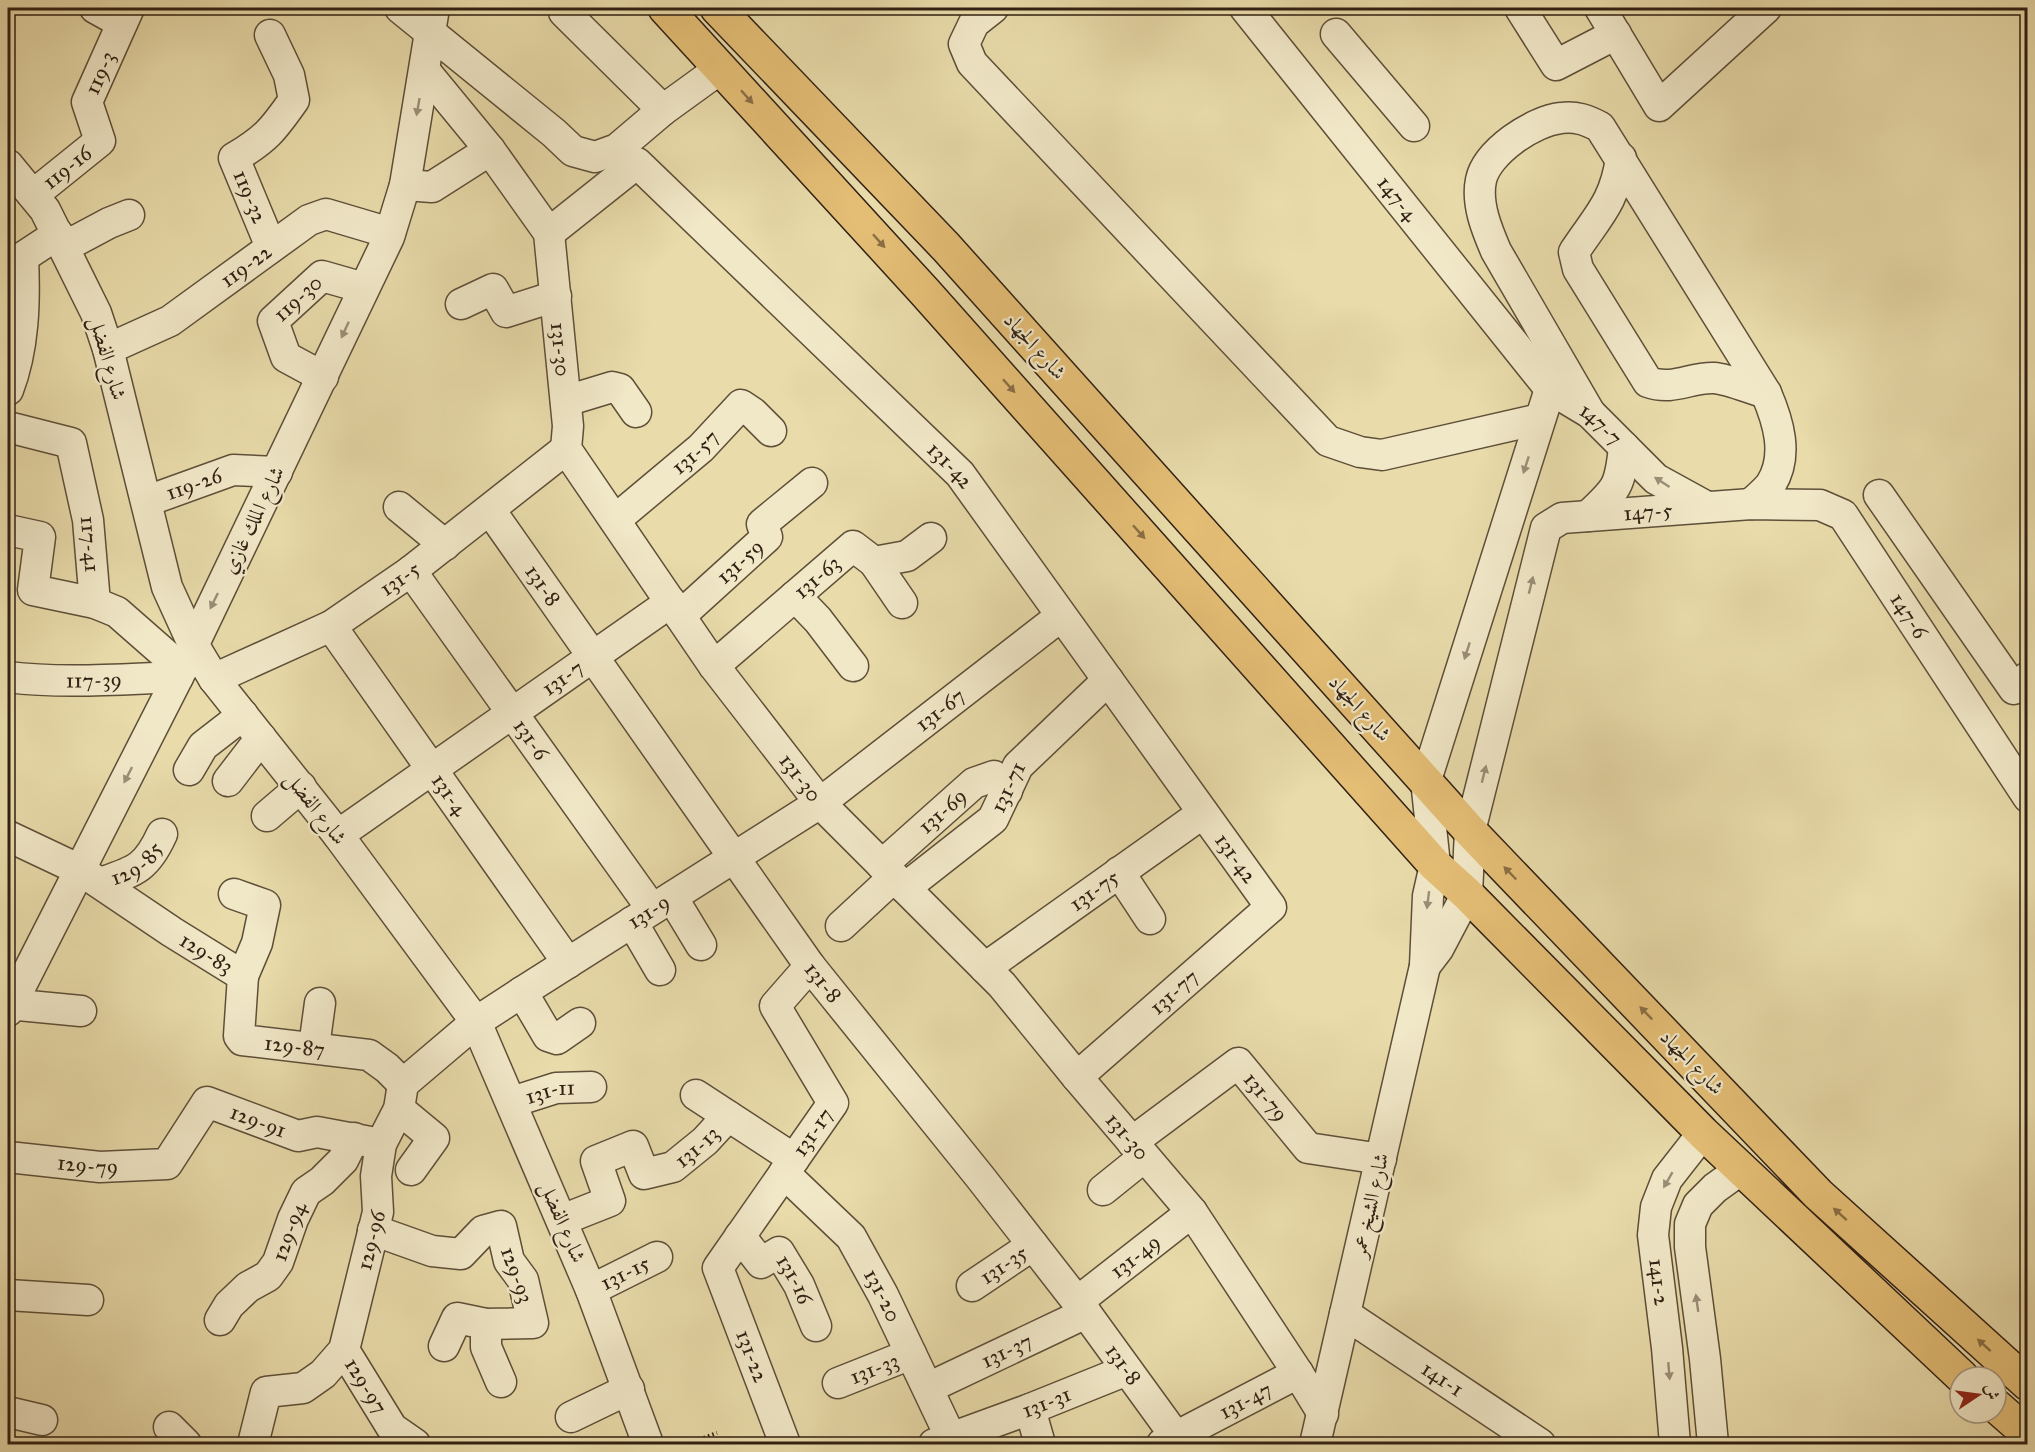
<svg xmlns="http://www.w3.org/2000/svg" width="2035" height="1452" font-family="'IM FELL Great Primer',Amiri,serif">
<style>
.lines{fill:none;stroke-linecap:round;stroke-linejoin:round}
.minor-casing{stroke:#5e4f39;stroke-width:33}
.major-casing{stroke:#302013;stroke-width:36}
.path{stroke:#302013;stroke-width:4;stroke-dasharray:1.5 3;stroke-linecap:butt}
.minor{stroke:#f1e8c8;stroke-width:30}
.major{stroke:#e4be75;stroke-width:33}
.oneway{fill:#8a6f44}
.oneway2{fill:#9a8e77}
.labels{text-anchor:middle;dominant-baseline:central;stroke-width:4.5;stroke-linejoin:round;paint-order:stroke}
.street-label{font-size:21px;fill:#302013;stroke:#f1e8c8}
</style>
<rect width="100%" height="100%" fill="#e9dbaa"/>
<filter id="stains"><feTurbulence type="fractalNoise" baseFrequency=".00333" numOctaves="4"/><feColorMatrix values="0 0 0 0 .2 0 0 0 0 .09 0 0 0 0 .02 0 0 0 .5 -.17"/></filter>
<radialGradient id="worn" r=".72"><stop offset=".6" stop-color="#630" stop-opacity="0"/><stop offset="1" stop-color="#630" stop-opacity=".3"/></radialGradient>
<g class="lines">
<g class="minor-casing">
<g id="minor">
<path d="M95,8L122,23"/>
<path d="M400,8L554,133L573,151L595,157L617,149L663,110L721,68"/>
<path d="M993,8L974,23L964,44L972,63L1328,441L1360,452L1382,455L1540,419"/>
<path id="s1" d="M1245,8L1550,389L1590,413L1656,479L1707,507"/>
<path d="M1520,8L1556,65L1616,34"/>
<path d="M1600,8L1659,106L1766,8"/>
<path d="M564,12L663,110"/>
<path d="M1336,34L1414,126"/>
<path id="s2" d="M270,35L289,75L294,100C273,130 266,139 234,158L271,247"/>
<path id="s3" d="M425,71L490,150L549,233L568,426L566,449L714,666L820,803L1002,985L1077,1077L1192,1212L1298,1373L1323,1414"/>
<path d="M1621,158C1615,202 1597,217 1574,252L1578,269L1648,382C1674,391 1690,377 1714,378C1729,379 1751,389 1766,393"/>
<path d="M8,165L45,210L96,313L108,349L167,587L193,644L214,679L338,835L476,1022L591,1290L648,1444"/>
<path d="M405,185L432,187L490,150"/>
<path id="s4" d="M33,195L100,141L87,102L129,8"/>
<path id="s5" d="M549,233L637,163L960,474L1271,907L1077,1077"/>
<path d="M64,247L109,223L129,215"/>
<path d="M461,304L493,289L506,312L556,296"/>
<path id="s6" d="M108,349L170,321L309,220L326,214L390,233"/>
<path id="s7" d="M323,377L286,357L273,321L322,276L364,288"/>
<path d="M8,390C24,348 25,302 23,257L58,234"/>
<path d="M566,401L612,387L620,389L636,412"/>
<path d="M1590,413L1496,251C1487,230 1476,204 1481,180C1487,152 1533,121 1561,118C1576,116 1587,120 1600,127L1766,393C1778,421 1789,455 1771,484C1766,491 1757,498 1751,504"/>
<path id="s8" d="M8,427L71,443L88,520L95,603L117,612L182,669"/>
<path d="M1879,495L2014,689L2028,677"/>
<path id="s9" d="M147,501L233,470L277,472"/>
<path d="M399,507L445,545"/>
<path id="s10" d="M490,510L810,966L980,1177L1086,1313L1176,1437"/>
<path d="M1588,516C1617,489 1620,487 1624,447"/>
<path id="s11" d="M615,520L701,448L741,405L753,413L771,431"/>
<path d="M8,530L40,537L33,590L95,603"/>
<path d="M874,562L902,603"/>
<path id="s12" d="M411,571L652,909"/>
<path d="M795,596L818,620L853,666"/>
<path id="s13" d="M680,616L767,537L762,524L812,483"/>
<path id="s14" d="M331,626L568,963"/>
<path id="s15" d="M714,666L853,546L874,562L907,556L931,538"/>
<path id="s16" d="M8,677C64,684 121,679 178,677"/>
<path id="s17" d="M214,679L331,626L411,571L566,449"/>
<path d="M189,770L203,746L243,715"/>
<path d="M228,781L261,738"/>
<path d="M267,816L301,787"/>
<path id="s18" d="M338,835L671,602"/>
<path id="s19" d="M8,836L80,870L172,932L243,976L257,943L265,905L234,894"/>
<path id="s20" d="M882,865L974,783L994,776L1007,791"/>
<path d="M1119,872L1150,919"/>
<path id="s21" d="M100,883C135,871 146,869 162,834"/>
<path id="s22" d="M905,888L993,819L1018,766L1108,680"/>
<path d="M672,897L701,945"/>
<path d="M632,922L660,970"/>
<path d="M841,926L894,877"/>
<path id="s23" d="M1425,966L1438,949L1467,894L1470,831L1546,528L1562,518L1751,504L1820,505L1843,515L2028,797"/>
<path id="s24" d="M985,968L1203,813"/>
<path id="s25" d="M243,976L239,1036L242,1040L369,1055L387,1068L403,1084"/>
<path d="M522,992L548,1036L557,1039L580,1023"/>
<path d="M8,1004L81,1011"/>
<path d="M8,1011L178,677L389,237L405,185L434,8"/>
<path d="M314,1047L320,1003"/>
<path d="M696,1095L794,1159"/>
<path id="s26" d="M512,1102L556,1088L591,1087"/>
<path d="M399,1109L434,1138L411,1170"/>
<path id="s27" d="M1132,1142L1238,1063L1308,1148L1381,1159"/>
<path id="s28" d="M8,1157L100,1167L167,1164L207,1102L298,1136L317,1132L381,1144"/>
<path id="s29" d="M784,1173L851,1237L883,1295L951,1438"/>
<path d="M1103,1190L1144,1157"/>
<path id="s30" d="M562,1220L610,1201L596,1161L633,1146L644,1174L673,1167L705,1141L728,1116"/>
<path d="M373,1230L432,1251L461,1254L483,1231L501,1226L509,1261L523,1280L533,1323L486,1324L457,1318L444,1346"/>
<path id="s31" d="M740,1236L761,1263L779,1252L799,1285L816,1326"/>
<path id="s32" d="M972,1286L1033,1245"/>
<path id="s33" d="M591,1290L657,1257"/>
<path d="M8,1295L88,1300"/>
<path id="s34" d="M1077,1302L1192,1212"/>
<path id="s35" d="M1345,1314L1540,1444"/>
<path id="s36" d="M220,1320L229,1305L248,1287L268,1276L278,1262L293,1219L306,1192L322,1181L343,1160L354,1138"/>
<path d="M486,1324V1347L501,1382"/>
<path id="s37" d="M344,1350L392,1428L415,1444"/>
<path id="s38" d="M838,1383L911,1354"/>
<path id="s39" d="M928,1388L1086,1313"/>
<path d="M1030,1409L1040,1444"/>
<path d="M8,1412L42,1420"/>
<path d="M571,1417L629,1389"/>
<path d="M169,1427L186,1444"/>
<path id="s40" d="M253,1444L266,1392L303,1388L323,1374L344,1350L378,1212L376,1176L381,1144L399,1109L403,1084L476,1022L522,992L820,803L1061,616"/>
<path id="s41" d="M785,1444L718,1268L833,1103L775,1006L810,966"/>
<path id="s42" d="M934,1444L1030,1409L1127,1370"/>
<path id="s43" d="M1162,1444L1298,1373"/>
<path d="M1315,1444L1425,966L1428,896L1435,865L1426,780L1550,389"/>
<path d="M1675,1444L1667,1348L1653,1235L1656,1207L1667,1179L1703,1133"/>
<path d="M1713,1444L1705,1359L1690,1247V1224L1698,1205L1715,1188L1740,1170"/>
</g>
</g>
<g class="major-casing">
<path id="major" d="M665,8L924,291L1435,865L1467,894L1703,1133L1962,1377
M717,8L946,247L1470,831L1818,1194L2028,1384
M1996,1406L2028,1434"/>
</g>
<path class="path" d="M687,1444L717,1433"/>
<use href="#minor" class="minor"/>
<use href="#major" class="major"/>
</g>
<defs><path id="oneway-solid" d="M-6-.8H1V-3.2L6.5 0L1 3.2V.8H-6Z" transform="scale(1.5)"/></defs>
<g class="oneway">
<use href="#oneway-solid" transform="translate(747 97) rotate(48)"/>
<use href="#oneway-solid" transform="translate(879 241) rotate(48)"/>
<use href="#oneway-solid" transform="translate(1009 386) rotate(48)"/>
<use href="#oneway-solid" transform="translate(1139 532) rotate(48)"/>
<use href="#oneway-solid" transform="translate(1510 873) rotate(-134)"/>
<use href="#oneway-solid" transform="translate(1646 1013) rotate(-134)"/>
<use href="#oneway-solid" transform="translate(1840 1214) rotate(-138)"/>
<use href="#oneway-solid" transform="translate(1984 1345) rotate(-138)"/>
</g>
<g class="oneway2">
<use href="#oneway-solid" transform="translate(418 107) rotate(100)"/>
<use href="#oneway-solid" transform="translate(345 330) rotate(115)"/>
<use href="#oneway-solid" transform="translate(1526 465) rotate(108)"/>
<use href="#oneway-solid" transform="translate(1662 482) rotate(-147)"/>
<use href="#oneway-solid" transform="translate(1531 585) rotate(-76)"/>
<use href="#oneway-solid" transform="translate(214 601) rotate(116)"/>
<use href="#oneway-solid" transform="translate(1467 651) rotate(108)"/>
<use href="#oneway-solid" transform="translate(1484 774) rotate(-76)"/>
<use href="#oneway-solid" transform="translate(128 775) rotate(117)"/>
<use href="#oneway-solid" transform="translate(1428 900) rotate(97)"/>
<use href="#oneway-solid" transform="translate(1668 1180) rotate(120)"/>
<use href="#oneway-solid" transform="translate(1697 1303) rotate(-98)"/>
<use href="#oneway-solid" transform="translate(1669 1371) rotate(85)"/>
</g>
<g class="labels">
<g class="street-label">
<text stroke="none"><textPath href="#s4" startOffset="159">119-3</textPath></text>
<text stroke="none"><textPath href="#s4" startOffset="44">119-16</textPath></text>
<text stroke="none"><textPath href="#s2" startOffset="196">119-32</textPath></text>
<text stroke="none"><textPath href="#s1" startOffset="244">147-4</textPath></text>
<text stroke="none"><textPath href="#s6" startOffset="162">119-22</textPath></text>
<text stroke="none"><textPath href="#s7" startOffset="114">119-30</textPath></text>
<text transform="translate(1035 346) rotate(48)">شارع الجهاد</text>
<text stroke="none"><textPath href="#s3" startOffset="321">131-30</textPath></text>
<text transform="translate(108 358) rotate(74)">شارع الفضل</text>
<text stroke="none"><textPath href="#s1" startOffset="550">147-7</textPath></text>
<text stroke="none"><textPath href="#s11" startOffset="105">131-57</textPath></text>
<text stroke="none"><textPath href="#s5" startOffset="548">131-42</textPath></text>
<text stroke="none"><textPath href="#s9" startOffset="50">119-26</textPath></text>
<text stroke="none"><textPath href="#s23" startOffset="564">147-5</textPath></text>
<text transform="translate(253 520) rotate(-64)">شارع الملك غازي</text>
<text stroke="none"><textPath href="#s8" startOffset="168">117-41</textPath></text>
<text stroke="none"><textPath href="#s13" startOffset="81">131-59</textPath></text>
<text stroke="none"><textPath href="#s15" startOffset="136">131-63</textPath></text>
<text stroke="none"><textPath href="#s17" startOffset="212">131-5</textPath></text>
<text stroke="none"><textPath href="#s10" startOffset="92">131-8</textPath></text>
<text stroke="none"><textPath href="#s23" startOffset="882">147-6</textPath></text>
<text stroke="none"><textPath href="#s18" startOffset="274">131-7</textPath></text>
<text stroke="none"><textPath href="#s16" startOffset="86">117-39</textPath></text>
<text transform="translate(1360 708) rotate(48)">شارع الجهاد</text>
<text stroke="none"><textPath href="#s40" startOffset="1078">131-67</textPath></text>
<text stroke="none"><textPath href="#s12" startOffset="207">131-6</textPath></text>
<text stroke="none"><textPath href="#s3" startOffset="825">131-30</textPath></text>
<text stroke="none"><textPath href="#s22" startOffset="147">131-71</textPath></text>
<text stroke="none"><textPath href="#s14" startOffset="206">131-4</textPath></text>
<text transform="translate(316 808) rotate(52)">شارع الفضل</text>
<text stroke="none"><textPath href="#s20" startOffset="81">131-69</textPath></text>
<text stroke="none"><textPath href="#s5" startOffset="1034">131-42</textPath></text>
<text stroke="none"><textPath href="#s21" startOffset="42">129-85</textPath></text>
<text stroke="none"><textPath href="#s24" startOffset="134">131-75</textPath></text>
<text stroke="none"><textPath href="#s40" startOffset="723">131-9</textPath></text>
<text stroke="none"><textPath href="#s19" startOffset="231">129-83</textPath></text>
<text stroke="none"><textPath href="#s10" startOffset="578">131-8</textPath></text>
<text transform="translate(1174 992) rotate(-41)">131-77</text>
<text stroke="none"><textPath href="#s25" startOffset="118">129-87</textPath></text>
<text transform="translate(1692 1062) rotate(46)">شارع الجهاد</text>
<text stroke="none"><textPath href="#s26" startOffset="40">131-11</textPath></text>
<text stroke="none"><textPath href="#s27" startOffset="176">131-79</textPath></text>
<text stroke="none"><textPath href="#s28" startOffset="288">129-91</textPath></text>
<text stroke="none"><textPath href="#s41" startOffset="354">131-17</textPath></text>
<text stroke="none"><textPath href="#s3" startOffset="1311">131-30</textPath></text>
<text stroke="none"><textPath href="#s30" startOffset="225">131-13</textPath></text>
<text stroke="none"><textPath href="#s28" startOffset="80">129-79</textPath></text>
<text transform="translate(1370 1205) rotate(-77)">شارع الشيخ عمر</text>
<text transform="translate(563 1222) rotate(67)">شارع الفضل</text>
<text stroke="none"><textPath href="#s36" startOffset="116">129-94</textPath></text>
<text stroke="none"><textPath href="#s40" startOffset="260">129-96</textPath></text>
<text stroke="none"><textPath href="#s34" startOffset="74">131-49</textPath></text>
<text stroke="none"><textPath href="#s32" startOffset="38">131-35</textPath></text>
<text stroke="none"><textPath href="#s33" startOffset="38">131-15</textPath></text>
<text transform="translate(517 1275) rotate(70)">129-93</text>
<text transform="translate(1659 1282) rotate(83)">141-2</text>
<text stroke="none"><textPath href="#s31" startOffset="87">131-16</textPath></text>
<text stroke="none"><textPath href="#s29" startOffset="159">131-20</textPath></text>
<text stroke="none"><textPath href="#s39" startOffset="87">131-37</textPath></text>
<text transform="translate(752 1356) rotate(69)">131-22</text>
<text stroke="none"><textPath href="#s10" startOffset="1064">131-8</textPath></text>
<text stroke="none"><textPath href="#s38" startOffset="39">131-33</textPath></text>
<text stroke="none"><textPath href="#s35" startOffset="117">141-1</textPath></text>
<text stroke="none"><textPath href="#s37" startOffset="42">129-97</textPath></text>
<text stroke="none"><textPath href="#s43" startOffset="94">131-47</textPath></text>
<text stroke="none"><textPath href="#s42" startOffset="120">131-31</textPath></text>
</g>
</g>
<rect width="2035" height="1452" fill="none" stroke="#e9dbaa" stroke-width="30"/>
<rect x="9" y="9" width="2017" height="1434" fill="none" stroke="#302013" stroke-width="3"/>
<rect x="15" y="15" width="2005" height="1422" fill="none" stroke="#302013" stroke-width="1.5"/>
<g transform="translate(1978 1395) rotate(77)"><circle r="28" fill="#f1e8c8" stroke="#a49880" stroke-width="1.5"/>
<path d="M0-4.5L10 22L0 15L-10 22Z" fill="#8f2418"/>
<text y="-9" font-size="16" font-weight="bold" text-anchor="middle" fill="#302013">ش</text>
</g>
<rect width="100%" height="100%" filter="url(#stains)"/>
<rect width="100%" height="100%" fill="url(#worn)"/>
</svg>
